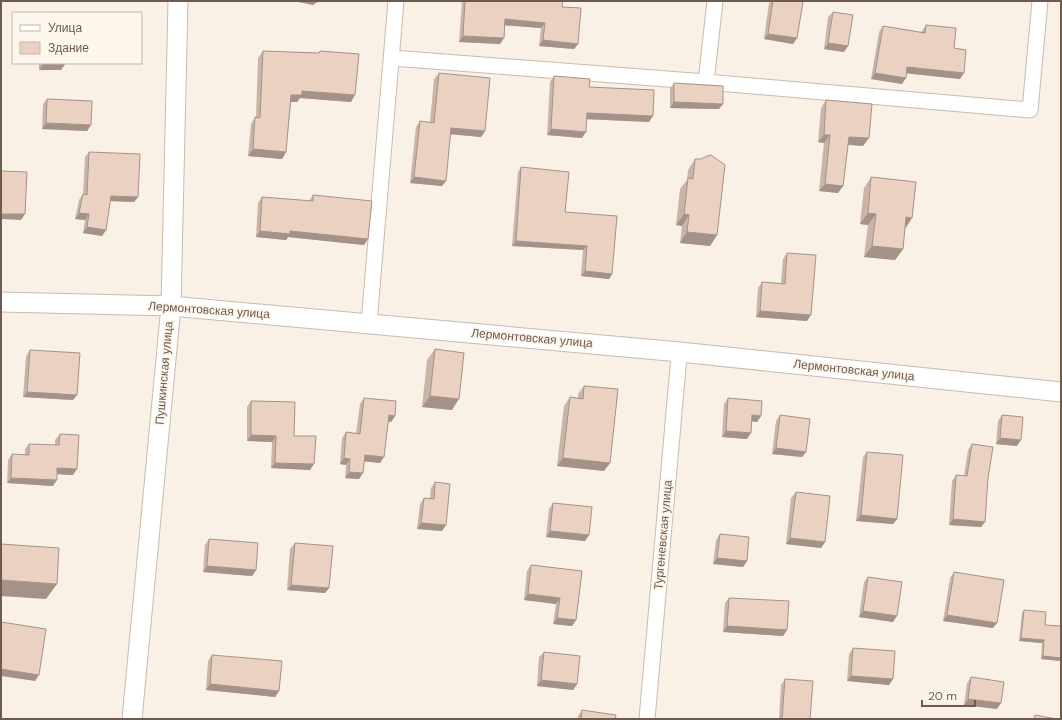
<svg xmlns="http://www.w3.org/2000/svg" width="1062" height="720" font-family="'DM Sans',sans-serif">
<style>
.lines{fill:none;stroke-linecap:round;stroke-linejoin:round}
.minor-casing{stroke:#c9baae;stroke-width:17}
.tertiary-casing{stroke:#c9baae;stroke-width:21}
.minor{stroke:#fff;stroke-width:15}
.tertiary{stroke:#fff;stroke-width:19}
.wall{fill:#cab4a7}
.shaded-wall{fill:#a49288}
.building{fill:#ebd1c2;stroke:#a49288}
.labels{text-anchor:middle;dominant-baseline:central;stroke-width:3.5;stroke-linejoin:round;paint-order:stroke}
.street-label{font-size:12px;fill:#6f5a4f;stroke:#fcf6ec}
</style>
<rect width="100%" height="100%" fill="#f9f1e6"/>
<g class="lines">
<g class="minor-casing">
<path id="minor" d="M392,58L706,82L1030,110L1040,1
M706,82L715,1
M369,323L396,1
M647,719L678,367L680,352"/>
</g>
<g class="tertiary-casing">
<path id="tertiary" d="M1,302L171,306L680,352L1061,392
M132,719L171,306L178,1"/>
</g>
<use href="#minor" class="minor"/>
<use href="#tertiary" class="tertiary"/>
</g>
<path class="wall" d="M462,1H563L562,7L578,44L574,49L539,46L541,28L505,25L504,38L500,44L459,42Z
M771,1H798L797,38L793,44L764,39L769,3Z
M833,12L844,52L824,49L828,17Z
M926,25L954,48L960,79L906,73L902,84L871,79L879,32L883,26L921,32L922,31Z
M263,51L318,53L320,51L351,102L300,98L297,102H291L286,152L282,159L248,156L251,124L255,117H256L258,58Z
M39,63H65V64L61,70H39Z
M439,73L485,131L481,137L451,134L442,186L410,183L416,127L420,121L430,122L434,79Z
M554,76L589,87L649,122L587,119L582,138L547,135L550,82Z
M674,83L719,109L670,108V88Z
M47,99L91,125L87,131L42,129L43,104Z
M826,100L863,146L848,145L843,186L838,193L819,191L824,143L818,142L821,108Z
M89,152L138,197L134,202L110,201L106,230L102,236L83,233L85,220L75,219L79,200L83,194V195L85,157Z
M695,159L717,235L710,246L680,243L682,226L676,225L680,189L687,180L688,170Z
M521,167L565,212L612,274L609,279L581,276L583,250L512,246L518,172Z
M871,177L905,229L903,249L895,260L864,257L868,225L860,224L864,188Z
M313,195L364,245L288,237L286,240L256,237L258,203L262,197L309,201Z
M787,253L807,321L756,317L758,288L762,282L781,283L783,259Z
M435,349L452,410L422,407L427,360Z
M30,350L73,400L23,397L26,356Z
M584,386L610,463L604,471L557,466L564,406L570,397L578,398V394Z
M364,398L395,416L391,422L388,421L380,463L364,461L359,479L345,478L346,465L340,464L342,438L346,432L356,433L360,404Z
M728,398L761,416L757,422L752,421L747,439L722,437L724,404Z
M251,401L294,436L310,470L271,468L272,442L247,441V407Z
M780,415L806,452L802,457L772,454L776,421Z
M1002,415L1017,446L996,444L998,421Z
M60,434L73,475L57,474L53,486L7,483L8,460L12,454L25,455V449L29,444L55,445V440Z
M972,444L988,478L985,522L981,527L949,525L952,481L956,475L964,476L968,450Z
M867,452L897,519L893,524L856,521L863,457Z
M435,482L442,531L417,529L420,504L424,498L430,499L431,488Z
M796,492L825,542L821,548L786,544L791,498Z
M553,503L589,535L585,541L546,537L549,509Z
M720,534L747,561L743,567L713,564L716,540Z
M209,539L256,570L252,576L203,572L205,545Z
M295,543L329,588L325,593L287,590L290,549Z
M531,565L582,571L576,620L572,626L553,624L556,604L524,600L527,571Z
M954,572L997,623L993,628L943,621L950,578Z
M868,577L893,622L859,617L864,582Z
M729,598L787,630L783,636L723,632L725,603Z
M1024,610L1045,625L1061,626V661L1041,659L1042,643L1019,641L1022,613Z
M853,648L893,679L889,685L847,681L849,654Z
M544,652L577,684L573,690L537,686L539,657Z
M212,655L279,691L275,697L206,690L208,661Z
M971,677L997,709L964,705L967,683Z
M785,679L810,719H779L781,685Z
M582,710L615,719H578V716Z"/>
<path class="shaded-wall" d="M299,1H319L313,5L298,2Z
M505,19L545,23L541,28L501,25Z
M768,34L797,38L793,44L764,39Z
M463,36L504,38L500,44L459,42Z
M543,40L578,44L574,49L539,46Z
M828,43L848,46L844,52L824,49Z
M43,64H65L61,70H39Z
M907,67L964,73L960,79L903,73Z
M875,73L906,78L902,84L871,79Z
M302,91L355,95L351,102L300,98L297,102H287L291,95Z
M674,102L723,104L719,109L670,108Z
M587,113L653,116L649,122L583,119Z
M46,123L91,125L87,131L42,129Z
M451,128L485,131L481,137L447,134Z
M551,129L586,132L582,138L547,135Z
M824,135H830L824,143L818,142Z
M849,137L869,138L863,146L843,144Z
M253,149L286,152L282,159L248,156Z
M414,177L446,181L442,186L410,183Z
M825,184L843,186L838,193L819,191Z
M111,196L138,197L134,202L107,201Z
M79,213L89,214L85,220L75,219Z
M868,213L876,214L868,225L860,224Z
M1,214H25L21,220L1,219Z
M684,214L689,215L682,226L676,225Z
M906,217L912,218L905,229Z
M87,227L106,230L102,236L83,233Z
M260,231H290L368,239L364,245L288,237L286,240L256,237Z
M687,232L717,235L710,246L680,243Z
M516,241L587,246L583,250L512,246Z
M872,246L903,249L895,260L864,257Z
M585,271L612,274L609,279L581,276Z
M760,311L811,315L807,321L756,317Z
M27,392L77,395L73,400L23,397Z
M430,396L459,399L452,410L422,407Z
M389,415L395,416L391,422L385,421Z
M752,415L761,416L757,422L748,421Z
M726,431L751,433L747,439L722,437Z
M251,435L276,436L272,442L247,441Z
M1000,438L1021,440L1017,446L996,444Z
M776,448L806,452L802,457L772,454Z
M365,455L384,457L380,463L361,461Z
M344,458L350,459L346,465L340,464Z
M563,458L610,463L604,471L557,466Z
M275,463L314,464L310,470L271,468Z
M57,468L77,469L73,475L53,474Z
M349,472L363,473L359,479L345,478Z
M11,478L57,480L53,486L7,483Z
M861,515L897,519L893,524L856,521Z
M953,519L985,522L981,527L949,525Z
M421,523L446,525L442,531L417,529Z
M550,531L589,535L585,541L546,537Z
M790,538L825,542L821,548L786,544Z
M717,558L747,561L743,567L713,564Z
M207,566L256,570L252,576L203,572Z
M1,580L57,584L46,599L1,596Z
M291,585L329,588L325,593L287,590Z
M528,594L560,598L556,604L524,600Z
M863,611L897,616L893,622L859,617Z
M947,615L997,623L993,628L943,621Z
M557,618L576,620L572,626L553,624Z
M727,626L787,630L783,636L723,632Z
M1021,638L1044,640L1042,643L1019,641Z
M1043,656L1061,658V661L1041,659Z
M1,669L39,675L35,681L1,676Z
M851,676L893,679L889,685L847,681Z
M541,680L577,684L573,690L537,686Z
M210,684L279,691L275,697L206,690Z
M968,699L1001,703L997,709L964,705Z"/>
<path class="building" d="M465,1H563L562,7L581,8L578,44L543,40L545,23L505,19L504,38L463,36Z
M773,1H798L803,2L797,38L768,34Z
M833,12L853,15L848,46L828,43Z
M926,25L956,28L954,48L966,50L964,73L907,67L906,78L875,73L883,26L925,33Z
M263,51L319,53L320,51L359,54L355,95L302,91V95H291L286,152L253,149L255,117L260,118Z
M43,63H65V64H43Z
M439,73L490,78L485,131L451,128L446,181L414,177L420,121L434,123Z
M554,76L590,79L589,87L654,90L653,116L587,113L586,132L551,129Z
M674,83L723,86V104L674,102Z
M47,99L92,101L91,125L46,123Z
M826,100L872,104L869,138L849,137L843,186L825,184L830,135H824Z
M89,152L140,154L138,197L111,196L106,230L87,227L89,214L79,213L83,194L87,195Z
M711,155L725,165L717,235L687,232L689,215L684,214L688,178L693,179L695,159H701L707,156Z
M521,167L569,172L565,212L617,216L612,274L585,271L587,246L516,241Z
M1,171L27,172L25,214H1Z
M871,177L916,182L912,218L906,217L903,249L872,246L876,214L868,213Z
M313,195L372,201L368,239L290,231V234L260,231L262,197L313,201Z
M787,253L816,255L811,315L760,311L762,282L785,284Z
M435,349L464,353L459,399L430,396Z
M30,350L80,353L77,395L27,392Z
M584,386L618,389L610,463L563,458L570,397L583,399Z
M364,398L396,401L395,416L389,415L384,457L365,455L363,473L349,472L350,459L344,458L346,432L360,434Z
M728,398L762,401L761,416L752,415L751,433L726,431Z
M251,401L295,402L294,436H316L314,464L275,463L276,436L251,435Z
M780,415L810,419L806,452L776,448Z
M1002,415L1023,417L1021,440L1000,438Z
M60,434L79,435L77,469L57,468V480L11,478L12,454L29,455V444L59,445Z
M972,444L993,447L988,478L985,522L953,519L956,475L967,476Z
M867,452L903,455L897,519L861,515Z
M435,482L450,484L446,525L421,523L424,498L434,499Z
M796,492L830,496L825,542L790,538Z
M553,503L592,507L589,535L550,531Z
M720,534L749,537L747,561L717,558Z
M209,539L258,543L256,570L207,566Z
M295,543L333,546L329,588L291,585Z
M1,544L59,548L57,584L1,580Z
M531,565L582,571L576,620L557,618L560,598L528,594Z
M954,572L1004,580L997,623L947,615Z
M868,577L902,582L897,616L863,611Z
M729,598L789,601L787,630L727,626Z
M1024,610L1046,612L1045,625L1061,626V658L1043,656L1044,640L1021,638Z
M1,622L46,629L39,675L1,669Z
M853,648L895,651L893,679L851,676Z
M544,652L580,656L577,684L541,680Z
M212,655L282,661L279,691L210,684Z
M971,677L1004,682L1001,703L968,699Z
M785,679L813,681L810,719H782Z
M582,710L616,715L615,719H581Z
M1035,715L1057,719H1034Z"/>
<g class="labels">
<g class="street-label">
<text transform="translate(209 310) rotate(4)">Лермонтовская улица</text>
<text transform="translate(532 338) rotate(5)">Лермонтовская улица</text>
<text transform="translate(854 370) rotate(6)">Лермонтовская улица</text>
<text transform="translate(164 373) rotate(-85)">Пушкинская улица</text>
<text transform="translate(663 535) rotate(-85)">Тургеневская улица</text>
</g>
</g>
<rect width="1062" height="720" fill="none" stroke="#6f5a4f" stroke-width="4"/>
<rect x="12" y="12" width="130" height="52" fill="#fcf6ec" stroke="#c4b8ad"/>
<rect x="20" y="25" width="20" height="6" fill="#ffffff" stroke="#c4b8ad"/>
<text x="48" y="32" font-size="12" fill="#6f5a4f">Улица</text>
<rect x="20" y="42" width="20" height="12" fill="#ebd1c2" stroke="#c4b8ad"/>
<text x="48" y="52" font-size="12" fill="#6f5a4f">Здание</text>
<path d="M922 700v6h53v-6" fill="none" stroke="#6f5a4f" stroke-width="2"/>
<text x="928" y="700" font-size="12" fill="#6f5a4f" stroke="#fcf6ec" stroke-width="3" paint-order="stroke">20 m</text>
</svg>
